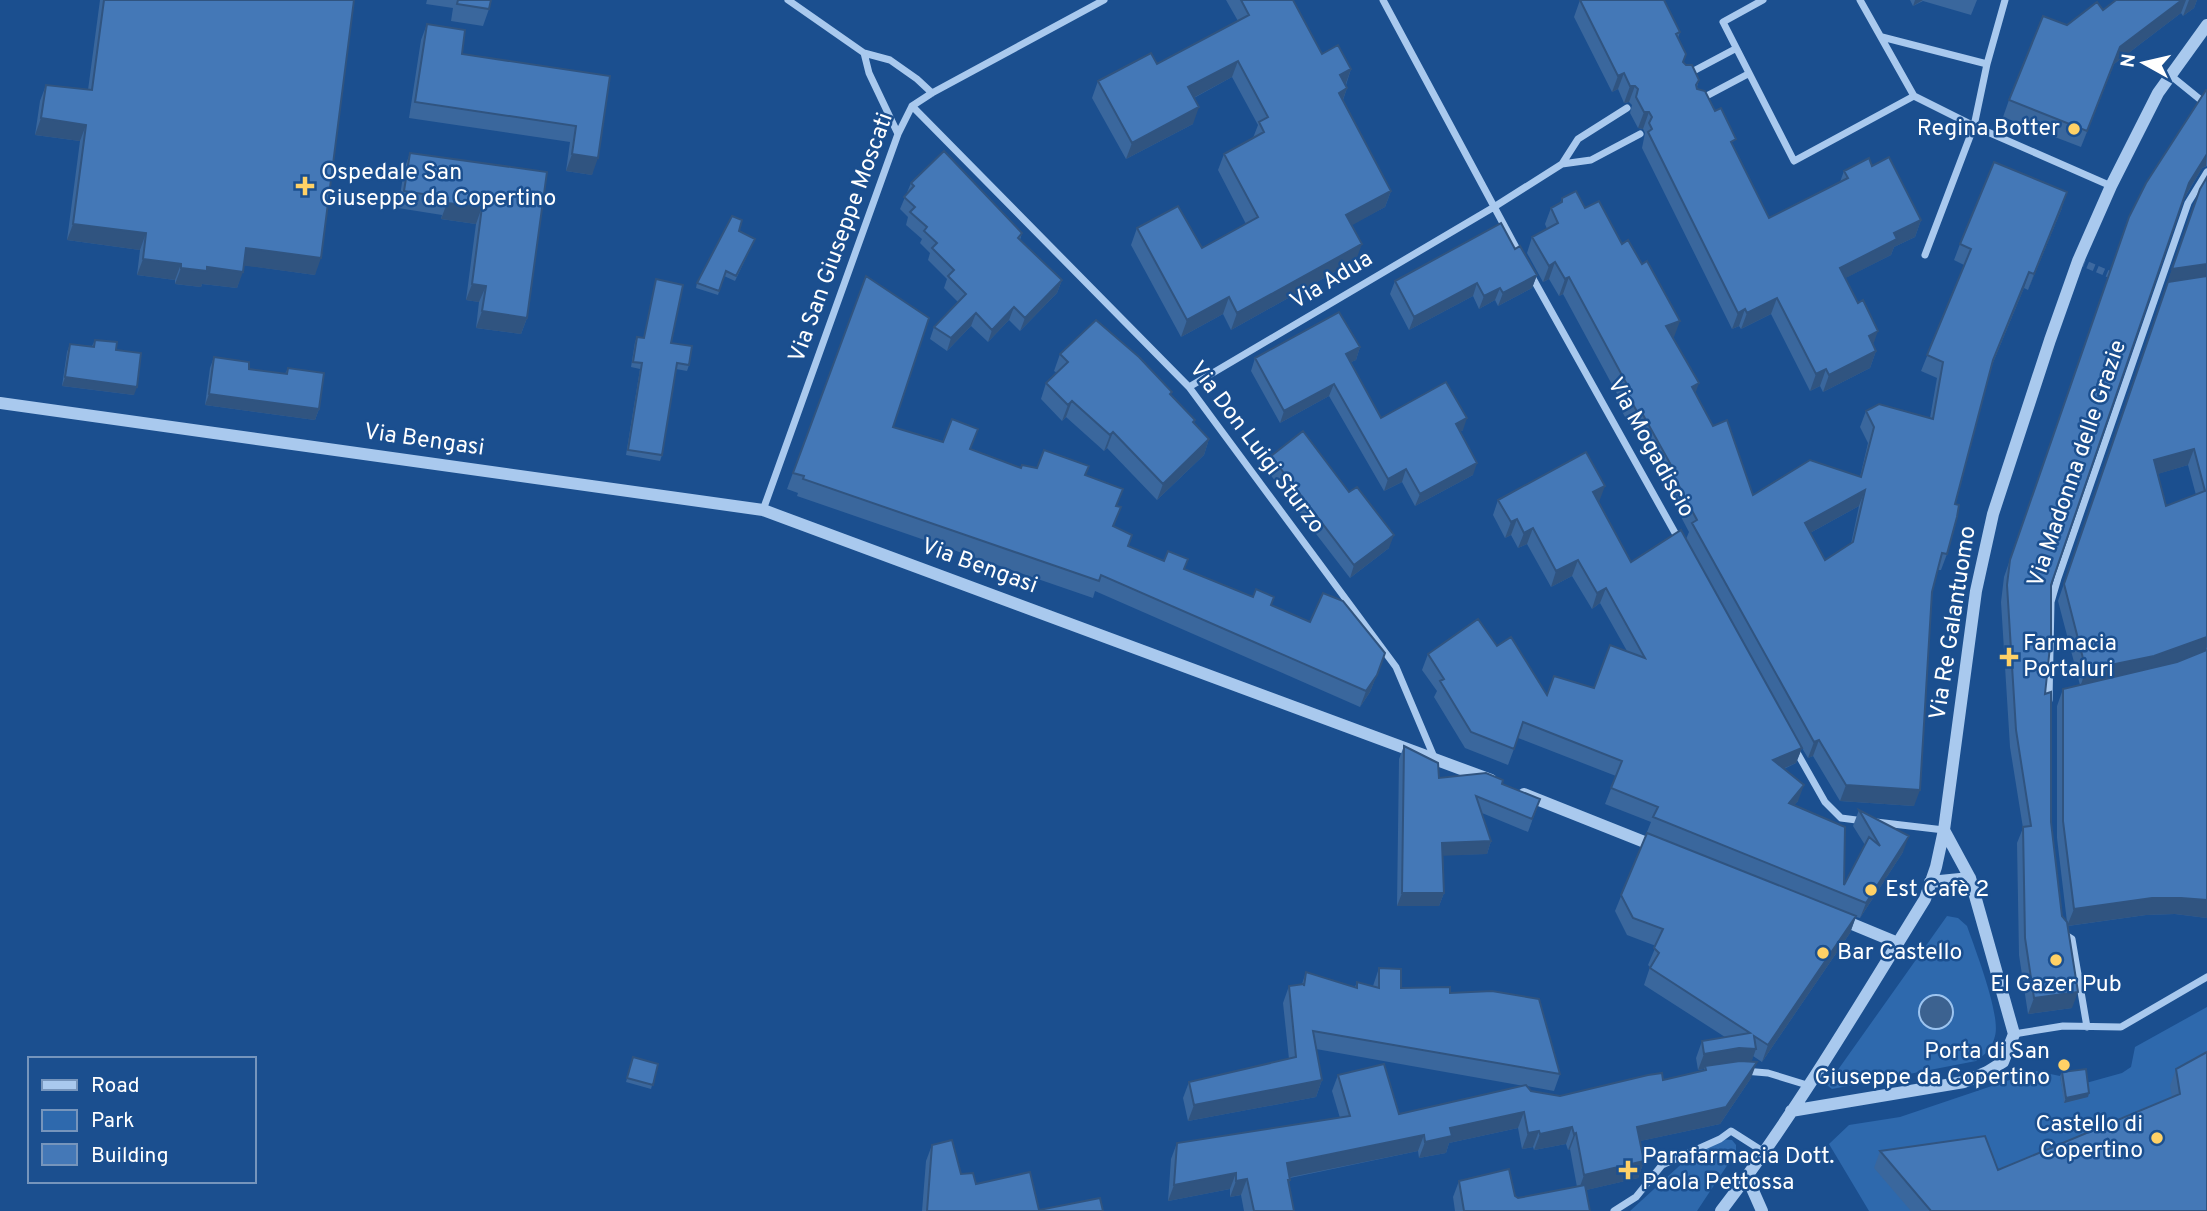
<svg xmlns="http://www.w3.org/2000/svg" width="2207" height="1211" font-family="Overpass,sans-serif">
<style>
.green{fill:#2e69ad}
.water{fill:#3c6290;stroke:#9cc4f0;stroke-width:2}
.lines{fill:none;stroke-linecap:round;stroke-linejoin:round}
.minor-tunnel{stroke:#3d69a0;stroke-width:7;stroke-dasharray:7 3.5;stroke-linecap:butt}
.minor{stroke:#a9c9ee;stroke-width:7}
.tertiary{stroke:#a9c9ee;stroke-width:12}
.wall{fill:#3a679d;fill-rule:evenodd}
.shaded-wall{fill:#305480}
.building{fill:#4478b7;stroke:#305480;stroke-width:2;fill-rule:evenodd}
.poi-dot{fill:#ffd166;stroke:#1b4f8f;stroke-width:2.5}
.labels{text-anchor:middle;dominant-baseline:central;stroke-width:5;stroke-linejoin:round;paint-order:stroke}
.poi-label{font-size:23px;fill:#fff;stroke:#1b4f8f;text-anchor:start}
.street-label{font-size:23px;fill:#fff;stroke:#1b4f8f}
</style>
<rect width="100%" height="100%" fill="#1b4f8f"/>
<path class="green" d="M1947,916L1958,918L1967,926C1975,949 2001,1015 1995,1036C1992,1048 1986,1054 1976,1061L1832,1089L1827,1085L1830,1081Z
M2207,1007V1065L2174,1110L1911,1211H1869L1829,1144L1849,1125L1900,1117L2036,1071L2060,1076L2065,1103L2086,1083L2122,1073L2131,1067L2135,1047Z
M1720,1139L1732,1140L1736,1145V1152L1697,1211H1630L1688,1158Z"/>
<path class="water" d="M1919 1012a17 17 0 1 1 34 0a17 17 0 1 1-34 0Z"/>
<g class="lines">
<path class="minor-tunnel" d="M2078,261L2116,277"/>
<path class="minor" d="M788,0L864,53L890,60L917,79L932,93
M1383,0L1520,255
M1763,0L1723,22L1794,161L1914,96L1860,0
M1882,37L1987,64
M864,53L869,73L898,134
M1686,75L1735,49
M2170,75L2207,105
M1914,96L1974,126L2111,186
M1699,100L1748,74
M912,106L1189,387L1396,667L1434,757
M1562,164L1578,139L1627,108
M1925,255L1974,126L1987,64L2005,0
M1531,275L1679,540
M1189,387L1494,207L1562,164L1591,160L1640,134
M763,510L898,134L912,106L932,93L1104,0
M2049,700L2051,602L2058,578L2188,203L2207,172
M1795,749L1825,802L1841,818L1864,821
M1876,822L1944,830
M2064,934L2072,939L2087,1027
M2014,1034L2063,1026L2121,1027L2207,977
M1744,1071L1768,1073L1807,1085
M1614,1211L1636,1197L1662,1165L1720,1139L1731,1131L1764,1152"/>
<path class="tertiary" d="M0,403L763,510L1491,780
M1524,794L1657,847
M1930,882L1970,878
M1840,919L1898,943
M1791,1111L1964,1082L1987,1072L2003,1062L2014,1034L1970,878L1944,830
M1747,1177L1762,1211
M1721,1211C1796,1113 1860,1004 1925,899L1936,867L1944,830L1976,591L1993,514L2050,340L2078,261L2111,186L2158,93L2207,25"/>
</g>
<path class="wall" d="M100,0H354L315,275L244,265L237,288L202,284L201,287L175,284V280L137,275L140,250L67,240L80,141L35,135L40,101L46,85L88,90Z
M427,0H491L489,9L483,26L451,21L453,8L426,4Z
M1226,0H1293L1322,54L1351,69L1346,85L1347,88L1343,100L1391,191L1385,207L1351,225L1356,260L1231,330L1223,314L1181,337L1131,245L1137,228L1202,248L1246,224L1218,170L1224,154L1253,138L1258,125L1232,77L1194,98L1193,124L1126,159L1092,98L1098,81L1157,64L1238,21Z
M1580,0L1680,32L1678,38L1683,62L1699,80L1697,87L1733,147L1769,218L1840,182L1844,171L1872,166L1921,220L1915,237L1894,247L1891,255L1845,278L1876,351L1870,368L1823,392L1820,386L1810,391L1771,314L1741,329L1739,326L1732,329L1642,148L1645,133L1643,129L1638,128L1630,113L1632,105L1629,102L1624,103L1618,89L1612,92L1574,17Z
M1910,0H1977L1971,15L1923,1L1913,6Z
M2116,0H2197L2194,8L2183,16L2181,13L2114,64L2081,147L2003,117L2009,100L2067,25L2103,10Z
M427,24L462,54L610,76L592,175L566,171L570,142L409,118L421,40Z
M2207,91V166L2202,168L2184,199L2051,585L2045,694L2051,822L2062,916L2067,922L2057,838V706L2063,689L2080,685L2058,601L2194,206L2207,177V918L2175,914L2146,915L2068,926L2072,1008L2028,1014L2019,955L2017,843L2023,828L2010,747L2001,602L2004,577L2129,217ZM2188,465L2196,495L2166,506L2157,474Z
M410,153L547,172L527,318L521,334L476,328L479,302L466,300L476,224L441,219L442,215L398,208L404,170Z
M911,183L1022,233L1020,240L1062,280L1057,293L1020,331L1009,320L988,342L971,326L947,351L930,339L934,327L958,302L944,288L947,279L928,260L930,253L920,243L922,239L906,225L908,217L900,209Z
M1562,198L1585,208L1622,244L1674,337H1673L1695,393L1713,426L1753,495L1860,477L1868,443L1860,427L1866,411L1930,418L1937,378L1921,371L1964,265L1954,260L1960,244L2062,208L2028,290L2024,288L1992,365L1955,504L1947,554L1941,570H1938L1932,592L1914,806L1840,801L1813,756L1808,758L1802,748L1796,763L1784,769L1798,801L1794,805L1844,885L1865,845L1853,826L1859,810L1903,852L1860,918L1856,917L1850,933L1762,1062L1753,1056L1751,1062V1078L1720,1124L1640,1141L1644,1161L1638,1178L1586,1190L1590,1211H1455L1453,1197L1459,1181L1515,1196L1518,1198L1577,1187L1570,1149L1568,1150L1566,1144L1534,1150L1533,1147L1522,1149L1518,1128L1449,1143L1446,1153L1419,1158L1418,1151L1290,1178L1289,1183L1294,1211H1244L1241,1195L1230,1197V1189L1168,1201L1171,1159L1177,1143L1340,1118L1332,1091L1338,1075L1399,1114L1524,1086L1316,1049L1322,1080L1316,1097L1188,1121L1183,1098L1189,1082L1289,1059L1283,1003L1289,986L1302,984L1306,972L1355,987L1357,982L1373,986L1379,968L1401,988L1450,993L1560,1074L1554,1091L1527,1086L1531,1091L1560,1096L1663,1080L1704,1071V1069L1698,1070L1696,1058L1702,1041L1725,1037L1644,985L1650,967L1648,965L1656,946L1627,935L1615,911L1651,822L1605,804L1616,776L1518,738L1508,765L1465,748L1434,697L1437,691L1422,670L1428,654L1497,646L1547,695L1594,688L1627,651L1600,603L1592,609L1572,576L1551,587L1527,544L1518,548L1511,535L1505,538L1493,515L1498,500L1599,502L1631,562L1686,539L1689,532L1663,483L1664,480L1636,430L1633,431L1620,408L1622,403L1563,294L1559,296L1549,279L1543,282L1527,253L1532,237L1547,229L1545,224L1551,208L1560,203ZM1859,506L1851,544L1825,560L1810,533Z
M739,231L753,243L735,281L724,276L718,295L696,288L697,283Z
M1515,249L1537,275L1532,288L1498,306L1495,300L1479,309L1473,296L1409,330L1390,294L1395,281Z
M866,276L893,427L970,449L1021,468H1037L1085,475L1117,506L1114,526L1128,546L1164,561L1188,559L1184,569L1385,653L1370,692L1360,707L1095,591L1093,598L797,496L798,493L787,489Z
M656,279L671,343L689,365L687,371L676,369L662,455L660,461L626,455L640,369L631,367L635,342L637,337L644,338Z
M95,340L116,350L134,395L62,386L67,352L70,344L92,346Z
M1360,347L1356,360L1351,362L1381,418L1463,430L1460,432L1473,475L1415,506L1402,482L1384,491L1329,396L1280,423L1251,371L1255,358Z
M1060,354L1171,395L1195,420L1194,423L1209,439L1204,455L1157,500L1107,448L1104,451L1066,417L1062,421L1041,399L1046,383L1057,373L1054,371Z
M214,357L249,369L285,374L288,368L319,409L315,420L205,405L210,368Z
M1271,456L1349,492L1389,548L1350,578L1266,469Z
M1404,746L1439,778L1502,784L1540,799L1528,832L1482,813L1491,841L1487,854L1443,855L1444,893L1439,906H1397L1399,759Z
M633,1057L658,1064L651,1089L626,1082Z
M2176,1069L2207,1211H1911L1874,1168L1880,1151L1998,1170L2172,1097L2170,1086Z
M2062,1072L2089,1093L2088,1097L2064,1103L2060,1076Z
M932,1145L961,1174L976,1184L1039,1210L1103,1211H922L926,1161Z"/>
<path class="shaded-wall" d="M1915,0H1923L1913,6Z
M2182,0H2186L2181,13L2114,64L2081,147L2120,47Z
M2189,0H2197L2194,8L2183,16Z
M1238,61L1232,77L1182,104L1188,87Z
M1351,69L1345,86L1340,75Z
M1624,73L1618,89L1612,92L1618,76Z
M1630,86H1635L1629,102L1624,103Z
M1347,88L1341,105L1339,93Z
M1199,107L1193,124L1126,159L1132,143Z
M1644,112H1649L1643,129L1638,128Z
M41,118L86,125L80,141L35,135Z
M572,154L598,158L592,175L566,171Z
M2207,154L2206,166L2202,168L2183,200L2189,183Z
M1391,191L1385,207L1340,232L1346,215Z
M2067,192L2062,208L2028,290L2034,274Z
M447,203L482,207L476,224L441,219Z
M1921,220L1915,237L1894,247L1891,255L1834,284L1840,268L1894,233Z
M73,224L146,233L140,250L67,240Z
M1362,244L1356,260L1231,330L1237,313Z
M246,248L321,258L315,275L240,265Z
M143,259L181,264L175,280L137,275Z
M1555,262L1549,279L1543,282L1549,266Z
M2207,264V280L2166,285L2172,269Z
M207,267L243,272L237,288L202,284L201,287L175,284L181,268Z
M2029,272L2024,288L1987,376L1993,360Z
M1537,275L1532,288L1498,306L1503,293Z
M1569,277L1563,294L1559,296L1565,279Z
M1062,280L1057,293L1020,331L1025,318Z
M1477,283L1473,296L1409,330L1414,317Z
M472,284L486,286L479,302L466,300Z
M1500,288L1495,300L1479,309L1484,296Z
M1229,297L1223,314L1181,337L1187,320Z
M1777,298L1771,314L1741,329L1747,313Z
M1014,307L1009,320L988,342L992,330Z
M1745,309L1739,326L1732,329L1738,313Z
M482,311L527,318L521,334L476,328Z
M976,313L971,326L947,351L951,338Z
M1680,321L1674,337L1660,342L1666,326Z
M1878,331L1872,348L1869,336Z
M1360,347L1356,360L1342,366L1346,354Z
M1876,351L1870,368L1823,392L1829,375Z
M1826,369L1820,386L1810,391L1816,374Z
M65,377L137,387L134,395L62,386Z
M1699,383L1693,400L1692,387Z
M1334,384L1329,396L1280,423L1284,411Z
M209,394L319,409L315,420L205,405Z
M1072,401L1066,417L1062,421L1068,405Z
M1642,413L1636,430L1633,431L1639,415Z
M1467,418L1463,430L1452,437L1456,424Z
M1113,432L1107,448L1104,451L1110,435Z
M1209,439L1204,455L1157,500L1163,484Z
M2194,449L2188,465L2148,477L2154,460Z
M1477,463L1473,475L1415,506L1420,494Z
M1406,469L1402,482L1384,491L1388,479Z
M1605,486L1599,502L1593,492Z
M1865,490L1859,506L1799,539L1805,523Z
M1517,519L1511,535L1505,538L1511,522Z
M1533,528L1527,544L1518,548L1524,533Z
M1394,535L1389,548L1350,578L1354,565Z
M1578,560L1572,576L1551,587L1556,571Z
M1606,588L1600,603L1592,609L1597,593Z
M2207,637V647L2205,652L2148,672L2080,687L2086,670Z
M1377,675L1370,692L1360,707L1366,691Z
M1819,740L1813,756L1808,758L1814,742Z
M1802,748L1796,763L1767,776L1773,760Z
M1804,785L1798,801L1783,819L1789,803Z
M1846,785L1920,790L1914,806L1840,801Z
M1909,836L1903,852L1860,918L1866,903Z
M1491,841L1487,854L1438,856L1442,843Z
M1402,893H1444L1439,906H1397Z
M2152,898H2181L2207,900V918L2175,914L2146,915L2067,926L2074,909Z
M1856,916L1850,933L1762,1062L1768,1045Z
M2078,992L2072,1008L2028,1014L2034,998Z
M1739,1048L1756,1049L1750,1066H1705L1704,1069L1698,1070L1704,1054Z
M1757,1062L1751,1078L1720,1124L1631,1143L1637,1127Z
M1322,1080L1316,1097L1188,1121L1194,1105Z
M2089,1093L2088,1097L2064,1103L2066,1098Z
M1524,1112L1518,1128L1449,1143L1446,1153L1419,1158L1425,1142L1450,1128Z
M1572,1127L1566,1144L1534,1150L1540,1134Z
M1539,1131L1533,1147L1522,1149L1528,1133Z
M1576,1133L1570,1149L1568,1150L1574,1134Z
M1424,1135L1418,1151L1281,1179L1287,1163Z
M1644,1161L1638,1178L1578,1192L1584,1175Z
M1236,1173L1230,1189L1168,1201L1174,1185Z
M1247,1179L1241,1195L1230,1197L1236,1181Z"/>
<path class="building" d="M104,0H354L321,258L246,248L243,272L207,267V271L181,268V264L143,259L146,233L73,224L86,125L41,118L46,85L92,90Z
M458,0H491L489,9L457,4Z
M1241,0H1293L1322,54L1338,45L1351,69L1340,75L1347,88L1339,93L1391,191L1346,215L1362,244L1237,313L1229,297L1187,320L1137,228L1178,206L1202,248L1258,217L1224,154L1264,132L1259,122L1268,117L1238,61L1188,87L1199,107L1132,143L1098,81L1151,53L1157,64L1249,15Z
M1580,0H1664L1680,32L1676,34L1686,54L1683,62L1686,65H1692L1699,80L1696,85L1697,89L1705,91L1715,111L1721,108L1736,139L1731,142L1769,218L1848,178L1844,171L1869,158L1872,166L1889,157L1921,220L1894,233L1897,239L1840,268L1858,303L1863,300L1878,331L1869,336L1876,351L1829,375L1826,369L1816,374L1777,298L1747,313L1745,309L1738,313L1648,132L1652,129L1649,123L1652,117L1649,112H1644L1636,97L1638,89L1635,86H1630L1624,73L1618,76Z
M2116,0H2182L2120,47L2087,131L2009,100L2043,16L2067,25L2097,2L2103,10Z
M427,24L465,30L462,54L610,76L598,158L572,154L576,126L415,102Z
M2206,90L2207,91V154L2189,183L2051,585V637L2045,694L2051,692V822L2062,916L2067,922L2078,992L2034,998L2025,938L2023,827L2031,826L2016,730L2007,585L2010,560L2129,217L2146,183Z
M944,151L1022,233L1018,238L1062,280L1025,318L1014,307L992,330L976,313L951,338L934,327L966,294L948,276L954,270L932,248L937,243L924,231L927,227L910,212L915,207L904,197L914,186L911,183Z
M410,153L547,172L527,318L482,311L486,286L472,284L482,207L447,203L448,198L404,191Z
M1994,162L2067,192L2034,274L2029,272L1993,360L1955,504L1959,505L1957,517L1947,554L1942,553L1932,592L1920,790L1846,785L1819,740L1814,742L1692,523L1697,520L1669,467L1671,465L1642,413L1639,415L1626,392L1630,390L1569,277L1565,279L1555,262L1549,266L1532,237L1558,223L1551,208L1562,202V198L1576,191L1585,208L1599,201L1622,244L1628,240L1642,264L1647,261L1680,321L1666,326L1699,383L1692,387L1713,426L1727,420L1753,495L1810,460L1861,477L1874,427L1866,411L1879,404L1933,419L1943,362L1927,355L1971,249L1960,244ZM1865,490L1853,542L1825,560L1805,523Z
M2207,177V264L2172,269L2200,189Z
M732,216L742,220L739,231L755,239L736,276L726,271L719,291L697,283Z
M1501,223L1515,249L1520,246L1537,275L1503,293L1500,288L1484,296L1477,283L1414,317L1395,281Z
M866,276L929,318L893,427L943,442L952,419L978,429L970,449L1021,468L1022,465L1037,468L1044,450L1089,466L1085,475L1123,489L1116,506L1121,507L1113,526L1132,535L1128,546L1164,561L1168,551L1188,559L1184,569L1253,597L1256,589L1274,597L1271,605L1310,622L1323,593L1343,601L1385,653L1377,675L1366,691L1101,575L1099,581L803,479L804,476L793,473Z
M2207,276V637L2154,656L2086,670L2064,584L2168,282ZM2194,449L2205,491L2166,506L2154,460Z
M656,279L683,285L671,343L692,346L689,365L677,363L662,455L628,450L642,363L633,362L637,337L644,338Z
M1339,312L1360,347L1346,354L1381,418L1446,382L1467,418L1456,424L1477,463L1420,494L1406,469L1388,479L1334,384L1284,411L1255,358Z
M1096,320L1139,357L1172,392L1170,394L1195,420L1193,422L1209,439L1163,484L1113,432L1110,435L1072,401L1068,405L1046,383L1068,362L1060,354Z
M95,340L117,342L116,350L141,353L137,387L65,377L70,344L94,347Z
M214,357L249,362V369L287,374L288,368L324,373L319,409L209,394Z
M1303,431L1349,492L1357,487L1394,535L1354,565L1271,456Z
M1586,452L1605,486L1593,492L1631,562L1681,530L1802,748L1773,760L1804,785L1789,803L1845,827L1844,885L1869,837L1880,846L1859,810L1909,836L1866,903L1653,817L1658,807L1611,788L1622,761L1523,722L1514,749L1471,732L1440,681L1444,679L1428,654L1478,619L1497,646L1511,637L1547,695L1554,676L1594,688L1610,645L1645,658L1606,588L1597,593L1578,560L1556,571L1533,528L1524,533L1517,519L1511,522L1498,500Z
M2207,650V900L2181,898H2152L2074,909L2063,821V689L2177,662Z
M1404,746L1438,763L1439,778L1486,773L1503,780L1502,784L1540,799L1532,819L1476,796L1491,841L1442,843L1444,893H1402Z
M1647,833L1856,916L1768,1045L1754,1036L1756,1049L1739,1048L1704,1054L1702,1041L1750,1033L1650,968L1659,953L1654,948L1663,929L1633,918L1621,895Z
M1379,968L1401,969V988L1450,987V993L1492,991L1539,999L1560,1074L1313,1031L1322,1080L1194,1105L1189,1082L1296,1057L1289,986L1304,984V986L1306,972L1357,988V982L1379,988Z
M2207,1052V1211H1931L1880,1151L1985,1136L1998,1170L2180,1094L2176,1069Z
M633,1057L658,1064L653,1085L627,1078Z
M1740,1061L1757,1062L1726,1107L1637,1127L1644,1161L1584,1175L1576,1133L1574,1134L1572,1127L1540,1134L1539,1131L1528,1133L1524,1112L1450,1128L1452,1136L1425,1142L1424,1135L1287,1163L1290,1180H1288L1294,1211H1254L1247,1179L1236,1181V1173L1174,1185L1177,1143L1350,1116L1338,1075L1384,1064L1399,1114L1526,1085L1531,1091L1560,1096L1648,1075L1662,1073L1663,1080L1706,1070L1705,1066Z
M2086,1069L2089,1093L2066,1098L2062,1072Z
M952,1140L961,1174L973,1173L976,1184L1030,1172L1039,1210L1100,1198L1103,1211H927L932,1145Z
M1509,1169L1515,1196L1518,1198L1585,1185L1590,1211H1464L1459,1181Z"/>
<g class="poi-dot">
<circle cx="2074" cy="129" r="7"/>
<path d="M301.5 175.5h7v7h7v7h-7v7h-7v-7h-7v-7h7z"/>
<path d="M2005.5 646.5h7v7h7v7h-7v7h-7v-7h-7v-7h7z"/>
<circle cx="1871" cy="890" r="7"/>
<circle cx="1823" cy="953" r="7"/>
<circle cx="2056" cy="960" r="7"/>
<circle cx="2064" cy="1065" r="7"/>
<circle cx="2157" cy="1138" r="7"/>
<path d="M1624.5 1159.5h7v7h7v7h-7v7h-7v-7h-7v-7h7z"/>
</g>
<g class="labels">
<g class="poi-label">
<text x="2060" y="129" text-anchor="end">Regina Botter</text>
<text x="321" y="173">Ospedale San<tspan x="321" dy="26">Giuseppe da Copertino</tspan></text>
<text x="2023" y="644">Farmacia<tspan x="2023" dy="26">Portaluri</tspan></text>
<text x="1885" y="890">Est Cafè 2</text>
<text x="1837" y="953">Bar Castello</text>
<text x="2056" y="985" text-anchor="middle">El Gazer Pub</text>
<text x="2050" y="1052" text-anchor="end">Porta di San<tspan x="2050" dy="26">Giuseppe da Copertino</tspan></text>
<text x="2143" y="1125" text-anchor="end">Castello di<tspan x="2143" dy="26">Copertino</tspan></text>
<text x="1642" y="1157">Parafarmacia Dott.<tspan x="1642" dy="26">Paola Pettossa</tspan></text>
</g>
<g class="street-label">
<text transform="translate(842 238) rotate(-70)">Via San Giuseppe Moscati</text>
<text transform="translate(1332 281) rotate(-31)">Via Adua</text>
<text transform="translate(424 441) rotate(8)">Via Bengasi</text>
<text transform="translate(1256 448) rotate(53)">Via Don Luigi Sturzo</text>
<text transform="translate(1650 448) rotate(61)">Via Mogadiscio</text>
<text transform="translate(2078 464) rotate(-71)">Via Madonna delle Grazie</text>
<text transform="translate(979 567) rotate(20)">Via Bengasi</text>
<text transform="translate(1954 623) rotate(-81)">Via Re Galantuomo</text>
</g>
</g>
<rect x="28" y="1057" width="228" height="126" fill="#1b4f8f" stroke="#7695bc" stroke-width="2"/>
<rect x="42" y="1080" width="35" height="10" fill="#a9c9ee" stroke="#7695bc" stroke-width="2"/>
<text x="91" y="1092" font-size="21" fill="#ffffff">Road</text>
<rect x="42" y="1110" width="35" height="21" fill="#2e69ad" stroke="#7695bc" stroke-width="2"/>
<text x="91" y="1127" font-size="21" fill="#ffffff">Park</text>
<rect x="42" y="1144" width="35" height="21" fill="#4478b7" stroke="#7695bc" stroke-width="2"/>
<text x="91" y="1162" font-size="21" fill="#ffffff">Building</text>
<g transform="translate(2144 63) rotate(278)" stroke="#1b4f8f" stroke-width="5" paint-order="stroke">
<path d="M0-5L12 26L0 18L-12 26Z" fill="#ffffff"/>
<text y="-10" font-size="19" font-weight="bold" text-anchor="middle" fill="#ffffff">N</text>
</g>
</svg>
